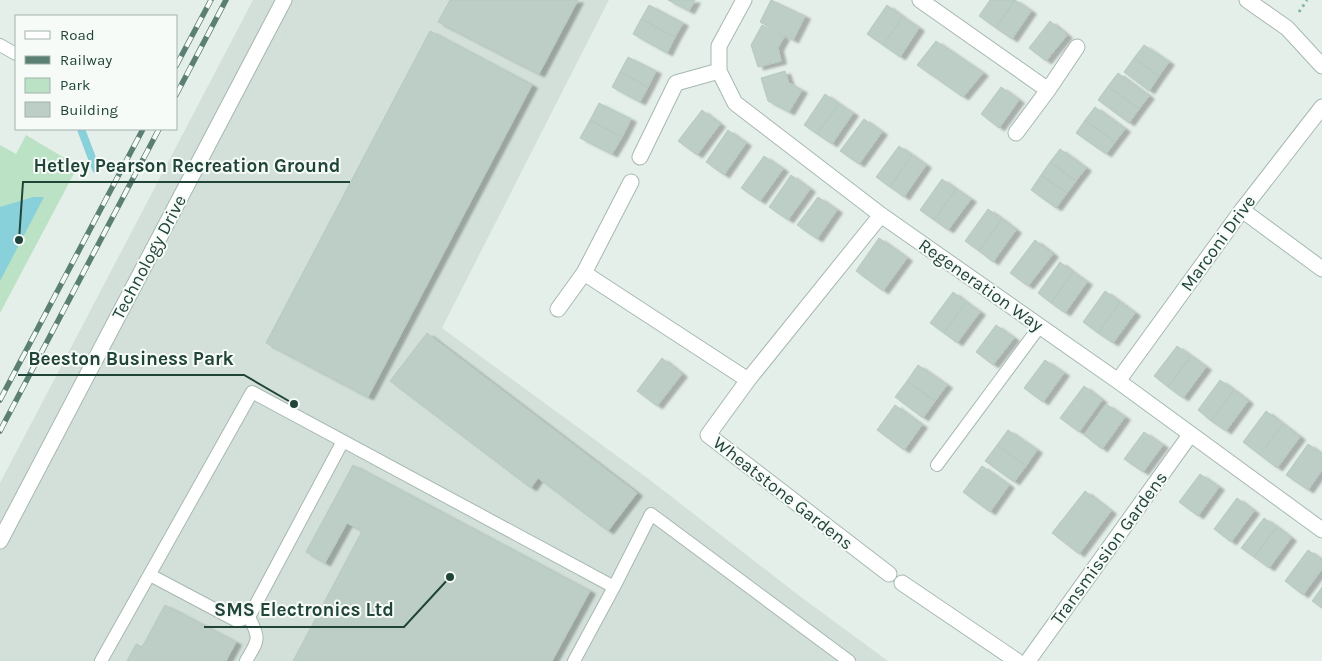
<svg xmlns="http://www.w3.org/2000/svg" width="1322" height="661" font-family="Karla,sans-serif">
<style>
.built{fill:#d3e0d9}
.green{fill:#bce2c5}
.water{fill:#88d0da}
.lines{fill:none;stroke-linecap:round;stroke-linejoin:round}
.stream{stroke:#88d0da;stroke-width:8}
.building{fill:#bccec6;stroke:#b6cac1;filter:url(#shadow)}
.service-casing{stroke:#a6b8b1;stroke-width:14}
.minor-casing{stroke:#a6b8b1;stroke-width:17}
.path{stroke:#82b6a4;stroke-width:3;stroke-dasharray:2.5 4;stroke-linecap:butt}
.service{stroke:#fff;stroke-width:12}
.minor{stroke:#fff;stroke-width:15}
.rail-casing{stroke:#5c7f74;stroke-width:5.5}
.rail{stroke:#f6fbf8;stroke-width:4;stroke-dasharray:11;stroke-linecap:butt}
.labels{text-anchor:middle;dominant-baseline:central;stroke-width:4;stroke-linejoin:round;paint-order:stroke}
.street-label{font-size:18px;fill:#214439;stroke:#f6fbf8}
.leader{fill:none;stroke:#214439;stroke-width:2}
.callout-dot{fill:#214439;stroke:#f6fbf8;stroke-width:2}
.callout-label{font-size:19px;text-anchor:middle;font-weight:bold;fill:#214439;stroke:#f6fbf8;stroke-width:4;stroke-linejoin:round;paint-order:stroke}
</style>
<defs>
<filter id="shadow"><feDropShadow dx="5.5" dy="3" stdDeviation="1" flood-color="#0004"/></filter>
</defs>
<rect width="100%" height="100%" fill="#e5efea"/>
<path class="built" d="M253,0H609L442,328L650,480L797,594L888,661H0V483Z"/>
<path class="green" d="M26,135L78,166L0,313V145L16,154Z"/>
<path class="water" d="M33,197H44L0,281V207Z"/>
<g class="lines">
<path class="stream" d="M81,129L96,169"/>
</g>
<path class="building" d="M450,0H578L539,74L438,22Z
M668,0H695L689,11Z
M771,0L805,16L793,40L760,22Z
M990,0H1015L996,28L979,16Z
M1015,0L1031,11L1012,39L996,28Z
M649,5L683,23L675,37L641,19Z
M887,5L903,17L883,45L867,34Z
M903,17L919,28L900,57L883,45Z
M641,19L675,37L667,53L633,34Z
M1050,21L1067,35L1046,61L1029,48Z
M762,25L784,37L778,48L781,61L758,67L751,45Z
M430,31L532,85L368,397L266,343Z
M936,41L983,73L963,97L917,65Z
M1144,45L1169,62L1159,76L1134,58Z
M628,57L656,71L648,87L620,72Z
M1134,58L1159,76L1149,91L1124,72Z
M785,71L789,83L802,90L789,112L768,101L761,78Z
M620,72L648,87L640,102L612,87Z
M1118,73L1149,96L1139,109L1108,86Z
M1108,86L1139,109L1129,123L1098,100Z
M1001,87L1019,100L999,128L981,114Z
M825,94L839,104L817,134L804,125Z
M599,103L631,119L622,137L590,120Z
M839,104L853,113L832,144L817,134Z
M1095,107L1125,129L1115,142L1085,120Z
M702,110L720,124L697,155L678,141Z
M864,119L882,132L859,164L840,151Z
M590,120L622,137L612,154L580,138Z
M1085,120L1115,142L1106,154L1076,133Z
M728,130L746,143L724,175L706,162Z
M899,146L912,155L890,187L876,177Z
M1060,149L1086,168L1076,181L1050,162Z
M912,155L926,165L904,197L890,187Z
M764,156L783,169L760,201L741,188Z
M1050,162L1076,181L1067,193L1041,175Z
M791,175L810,189L788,220L769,207Z
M1041,175L1067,193L1056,208L1031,190Z
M942,179L956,189L934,220L920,210Z
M956,189L971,199L948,230L934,220Z
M818,197L837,210L817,239L797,225Z
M988,209L1002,219L979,251L965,241Z
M1002,219L1016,230L993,262L979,251Z
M879,238L907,258L883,291L856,271Z
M1035,240L1053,254L1028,286L1010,273Z
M1060,262L1073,272L1051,303L1038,293Z
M1073,272L1087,282L1065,313L1051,303Z
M1105,291L1120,302L1098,333L1083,322Z
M953,292L966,302L944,333L930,323Z
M966,302L980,312L957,343L944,333Z
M1120,302L1135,313L1113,343L1098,333Z
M996,325L1014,338L993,365L976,352Z
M427,333L637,493L608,531L538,478L531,488L390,381Z
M1177,346L1191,356L1168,387L1154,376Z
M1191,356L1206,367L1183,398L1168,387Z
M662,358L682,374L657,406L637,391Z
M1045,360L1064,373L1043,402L1024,388Z
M918,365L947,385L935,401L907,381Z
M1220,380L1234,390L1211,421L1198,410Z
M907,381L935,401L923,418L895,397Z
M1084,386L1102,400L1079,432L1060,418Z
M1234,390L1248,401L1226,431L1211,421Z
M1106,404L1125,417L1102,449L1084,435Z
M895,405L922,425L904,450L877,430Z
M1266,411L1283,424L1260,455L1243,442Z
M1283,424L1300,437L1277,468L1260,455Z
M1008,430L1037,450L1026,466L997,445Z
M1144,432L1163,445L1143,472L1124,459Z
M1308,444L1322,454V470L1308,490L1286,475Z
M997,445L1026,466L1014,482L985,461Z
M353,465L590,591L552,661H293L362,531L347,523L325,563L306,552Z
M982,466L1009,485L990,512L963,492Z
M1200,474L1219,487L1198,516L1179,502Z
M1085,491L1111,511L1079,554L1052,533Z
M1237,498L1254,511L1231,542L1214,529Z
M1264,518L1277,527L1254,557L1241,548Z
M1277,527L1291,538L1269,568L1254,557Z
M1308,550L1322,560V569L1303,595L1285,581Z
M1322,587V608L1312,601Z
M165,605L236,642L226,661H127L136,644L142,647Z"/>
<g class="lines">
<g class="service-casing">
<path id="service" d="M0,45L16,54
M937,465L1040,326
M150,575L237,621L249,617L343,441
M101,661L252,392L614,587
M246,661C258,640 261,640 249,617
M574,661L614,587L651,514L849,661"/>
</g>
<g class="minor-casing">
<path id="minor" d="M744,0L719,46V71L735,103L881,215L1118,381L1322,530
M920,0L1048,90L1016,133
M1247,0L1287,28L1322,66
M1048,90L1077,47
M640,157L676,83L719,71
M1242,210L1322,269
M881,215L748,380L708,435L889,574
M584,273L631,182
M558,309L584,273L748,380
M1118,381L1242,210L1322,107
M0,541L284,0
M902,583L1017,661
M1028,661L1190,435"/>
</g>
<path class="path" d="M1299,12L1307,0"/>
<use href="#service" class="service"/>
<use href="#minor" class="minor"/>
<g class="rail-casing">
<path id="rail" d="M176,66L211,0
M176,95L226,0
M0,400L143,129
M0,431L159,129"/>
</g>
<use href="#rail" class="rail"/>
</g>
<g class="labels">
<g class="street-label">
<text transform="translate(1218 243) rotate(-54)">Marconi Drive</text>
<text transform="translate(149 257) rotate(-62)">Technology Drive</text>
<text transform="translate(981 285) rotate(35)">Regeneration Way</text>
<text transform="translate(783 493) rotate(38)">Wheatstone Gardens</text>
<text transform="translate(1109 548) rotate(-54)">Transmission Gardens</text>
</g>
</g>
<path class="leader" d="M19 240L23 182H350M294 404L244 375H18M450 577L404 627H204"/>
<g class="callout-dot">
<circle cx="19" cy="240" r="5"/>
<circle cx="294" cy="404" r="5"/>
<circle cx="450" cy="577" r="5"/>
</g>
<g class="callout-label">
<text x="187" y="172">Hetley Pearson Recreation Ground</text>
<text x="131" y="365">Beeston Business Park</text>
<text x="304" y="616">SMS Electronics Ltd</text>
</g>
<rect x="15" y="15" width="162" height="115" fill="#f6fbf8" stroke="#a1b2ac"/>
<rect x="25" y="31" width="25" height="8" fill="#ffffff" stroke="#a1b2ac"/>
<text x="60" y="40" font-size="15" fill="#214439">Road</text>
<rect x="25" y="56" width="25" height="8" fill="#5c7f74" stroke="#a1b2ac"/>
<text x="60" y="65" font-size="15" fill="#214439">Railway</text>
<rect x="25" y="78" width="25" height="15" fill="#bce2c5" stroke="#a1b2ac"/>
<text x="60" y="90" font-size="15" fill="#214439">Park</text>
<rect x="25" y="102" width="25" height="15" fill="#bccec6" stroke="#a1b2ac"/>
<text x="60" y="115" font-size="15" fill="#214439">Building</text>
</svg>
